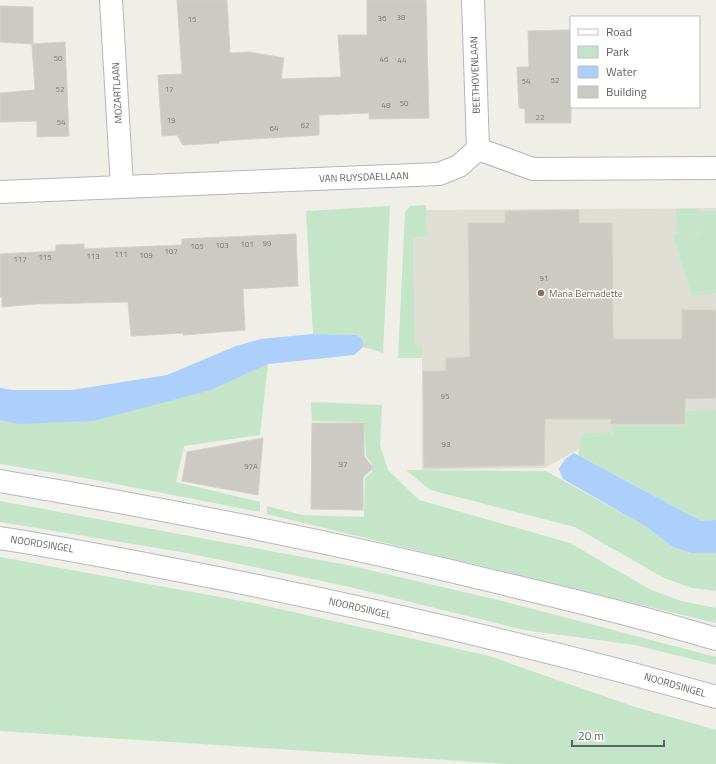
<svg xmlns="http://www.w3.org/2000/svg" width="716" height="764" font-family="'Titillium Web',sans-serif">
<style>
.education{fill:#dfded5}
.green{fill:#c5e5c9}
.water{fill:#accffb}
.building{fill:#cbcac3;stroke:#d4d1c5}
.lines{fill:none;stroke-linecap:round;stroke-linejoin:round}
.street-casing{stroke:#b4b6ba;stroke-width:24}
.secondary-casing{stroke:#b5b8bd;stroke-width:24}
.street{stroke:#fff;stroke-width:22}
.secondary{stroke:#fff;stroke-width:22}
.education-dot{fill:#8d6e63;stroke:#fff;stroke-width:1.5}
.labels{text-anchor:middle;dominant-baseline:central;stroke-width:3;stroke-linejoin:round;paint-order:stroke}
.number-label{font-size:8px;fill:#797b7d}
.street-label{font-size:10px;fill:#5e6166;stroke:#fff}
.education-label{font-size:10px;fill:#785e54;stroke:#fff;text-anchor:start}
</style>
<rect width="100%" height="100%" fill="#efeee7"/>
<path class="education" d="M716,208V509L586,445L545,468L422,470V346H415L413,238L427,237L426,210Z"/>
<path class="green" d="M426,205L427,237L413,238L415,345L422,346V358H398L405,212L410,206Z
M390,206L383,353L363,347V340L357,335L313,334L306,211Z
M676,209H698V234L677,235Z
M698,211H716V293L692,296L673,235H699Z
M268,364L260,435L184,446L176,482L260,502V512L85,478L0,464V420L17,424L211,390Z
M311,402L382,405L380,445L388,470L419,500L570,543L649,589L681,601L716,608V623L267,514V506L302,515L364,517L365,478L372,472V464L366,456L364,422L312,421Z
M716,410V520L701,521L578,455L582,434L610,432L612,437V426H686V411Z
M406,470L546,471L645,526L673,547L691,553H716V591L692,588L664,578L575,527L430,490Z
M0,501L352,566L502,601L716,657V665L635,645L524,630L346,586L187,553L0,522Z
M0,557L253,603L489,656L635,707L716,730V764H509L0,731Z"/>
<path class="water" d="M313,334L357,335L363,340V347L354,355L268,364L211,390L93,421L17,424L0,420V388L12,390H72L167,375L236,346L261,339Z
M574,453L701,521L716,520V553H691L673,547L645,526L563,479L559,469L565,459Z"/>
<path class="building" d="M177,0H227L230,53L249,52L284,58L281,79L341,77L338,35H367V0H426L429,118L369,119V113L319,115V135L219,141V143L183,145L177,135L162,136L158,75L182,74Z
M0,6L33,7V44L0,42Z
M571,30V123H525V109L519,108L517,67H529L528,31Z
M65,42L69,136L37,137V121L0,122V93L35,90L32,44Z
M579,210V223H612L613,339H682V310H716V398L685,399V424H611V419H545L544,465L424,468L423,371H446V358L470,357L468,223H505V211Z
M296,234L298,286L243,289L245,330L183,335V333L131,336L128,302L35,304L2,307V297H0V254L56,251V245L84,244V249L182,245V239Z
M312,423H364V456L373,468L363,477V510L311,509Z
M263,438L258,495L182,481L187,452Z"/>
<g class="lines">
<g class="street-casing">
<path id="street" d="M111,0L122,187
M473,0L478,149
M478,149L533,169L716,168
M0,192L439,174L459,166L478,149"/>
</g>
<g class="secondary-casing">
<path id="secondary" d="M0,481C172,510 344,544 513,586C581,602 649,619 716,639
M0,538C77,550 152,565 228,580C392,613 555,651 716,697"/>
</g>
<use href="#street" class="street"/>
<use href="#secondary" class="secondary"/>
</g>
<circle class="education-dot" cx="541" cy="293" r="4"/>
<g class="labels">
<g class="number-label">
<text x="401" y="17">38</text>
<text x="382" y="18">36</text>
<text x="192" y="19">15</text>
<text x="58" y="58">50</text>
<text x="384" y="59">46</text>
<text x="402" y="60">44</text>
<text x="555" y="80">52</text>
<text x="526" y="81">54</text>
<text x="60" y="89">52</text>
<text x="169" y="89">17</text>
<text x="404" y="103">50</text>
<text x="386" y="105">48</text>
<text x="540" y="117">22</text>
<text x="171" y="120">19</text>
<text x="61" y="122">54</text>
<text x="305" y="125">62</text>
<text x="274" y="128">64</text>
<text x="267" y="243">99</text>
<text x="247" y="244">101</text>
<text x="222" y="245">103</text>
<text x="197" y="246">105</text>
<text x="171" y="251">107</text>
<text x="121" y="254">111</text>
<text x="146" y="255">109</text>
<text x="93" y="256">113</text>
<text x="45" y="257">115</text>
<text x="20" y="259">117</text>
<text x="544" y="278">91</text>
<text x="445" y="396">95</text>
<text x="446" y="444">93</text>
<text x="343" y="464">97</text>
<text x="251" y="466">97A</text>
</g>
<g class="street-label">
<text transform="translate(475 75) rotate(-92)">BEETHOVENLAAN</text>
<text transform="translate(117 93) rotate(-93)">MOZARTLAAN</text>
<text transform="translate(364 177) rotate(-2)">VAN RUYSDAELLAAN</text>
<text transform="translate(42 544) rotate(9)">NOORDSINGEL</text>
<text transform="translate(360 608) rotate(13)">NOORDSINGEL</text>
<text transform="translate(675 685) rotate(16)">NOORDSINGEL</text>
</g>
<g class="education-label">
<text x="549" y="293">Maria Bernadette</text>
</g>
</g>
<rect x="570" y="16" width="130" height="92" fill="#ffffff" stroke="#bfc0c2"/>
<rect x="578" y="29" width="20" height="6" fill="#ffffff" stroke="#bfc0c2"/>
<text x="606" y="36" font-size="12" fill="#5e6166">Road</text>
<rect x="578" y="46" width="20" height="12" fill="#c5e5c9" stroke="#bfc0c2"/>
<text x="606" y="56" font-size="12" fill="#5e6166">Park</text>
<rect x="578" y="66" width="20" height="12" fill="#accffb" stroke="#bfc0c2"/>
<text x="606" y="76" font-size="12" fill="#5e6166">Water</text>
<rect x="578" y="86" width="20" height="12" fill="#cbcac3" stroke="#bfc0c2"/>
<text x="606" y="96" font-size="12" fill="#5e6166">Building</text>
<path d="M572 740v6h92v-6" fill="none" stroke="#5e6166" stroke-width="2"/>
<text x="578" y="740" font-size="12" fill="#5e6166" stroke="#ffffff" stroke-width="3" paint-order="stroke">20 m</text>
</svg>
